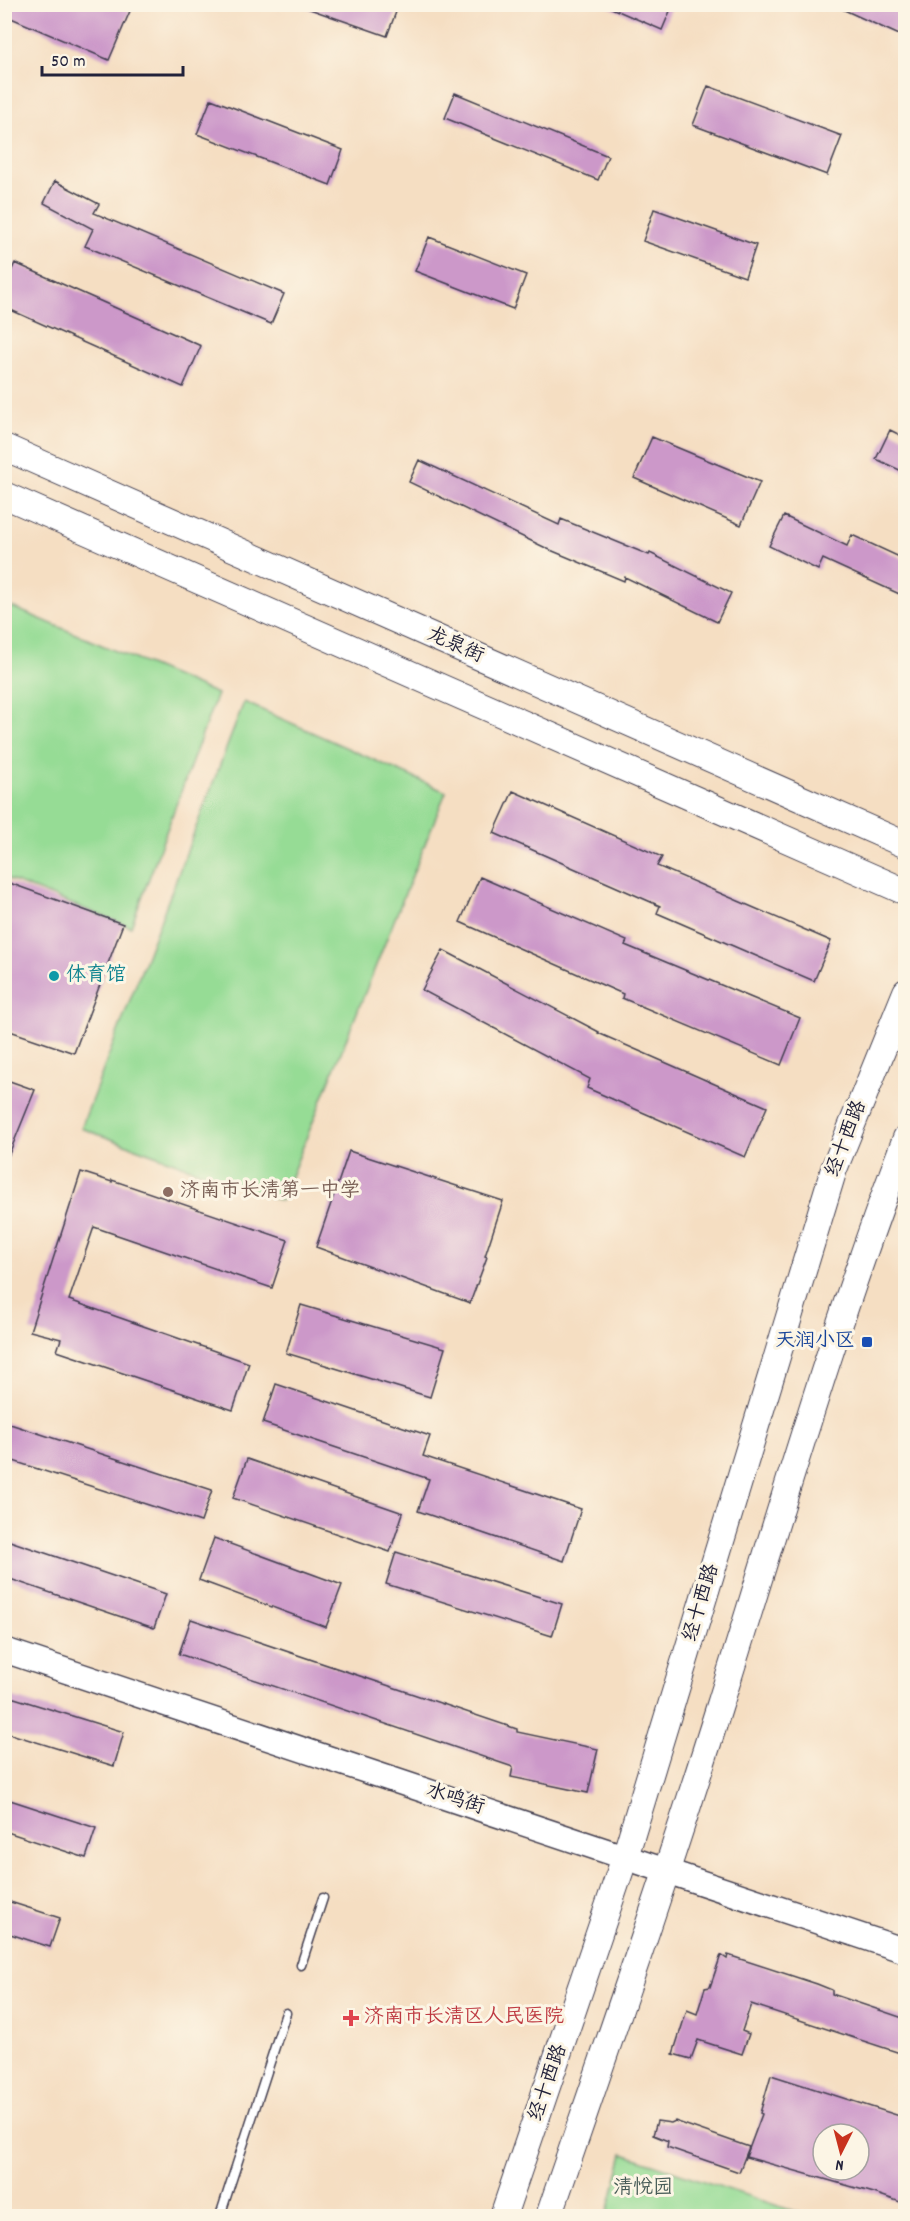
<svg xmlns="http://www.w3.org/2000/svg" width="910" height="2221" font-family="Dekko,'LXGW WenKai TC',sans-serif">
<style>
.green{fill:#96dc95;stroke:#5c7f68;stroke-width:1.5}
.building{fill:#cc98c9;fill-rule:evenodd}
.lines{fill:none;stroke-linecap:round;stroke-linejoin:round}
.lane-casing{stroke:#423e4f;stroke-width:11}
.secondary-casing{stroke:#423e4f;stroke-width:27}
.primary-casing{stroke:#423e4f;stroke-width:28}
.lane{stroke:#fff;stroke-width:8}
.secondary{stroke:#fff;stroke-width:24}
.primary{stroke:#fff;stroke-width:26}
.culture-dot{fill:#0f9aa8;stroke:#fcf5e5;stroke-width:2}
.education-dot{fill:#8d6e63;stroke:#fcf5e5;stroke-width:2}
.transit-dot{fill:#1a4fb4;stroke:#fcf5e5;stroke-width:2}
.health-dot{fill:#e0444e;stroke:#fcf5e5;stroke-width:2}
.labels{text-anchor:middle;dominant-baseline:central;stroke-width:6;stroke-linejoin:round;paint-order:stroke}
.street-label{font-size:20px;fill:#22223b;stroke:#fcf5e5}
.culture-label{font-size:20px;fill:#0d838f;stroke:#fcf5e5;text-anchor:start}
.education-label{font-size:20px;fill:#785e54;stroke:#fcf5e5;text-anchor:start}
.transit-label{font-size:20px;fill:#164399;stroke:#fcf5e5;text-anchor:end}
.health-label{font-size:20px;fill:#be3a42;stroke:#fcf5e5;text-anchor:start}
.park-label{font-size:20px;fill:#455a56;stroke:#fcf5e5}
</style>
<rect width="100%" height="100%" fill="#fcf5e5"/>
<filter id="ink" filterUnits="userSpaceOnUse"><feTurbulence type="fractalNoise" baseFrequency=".0167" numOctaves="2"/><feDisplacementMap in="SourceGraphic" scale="12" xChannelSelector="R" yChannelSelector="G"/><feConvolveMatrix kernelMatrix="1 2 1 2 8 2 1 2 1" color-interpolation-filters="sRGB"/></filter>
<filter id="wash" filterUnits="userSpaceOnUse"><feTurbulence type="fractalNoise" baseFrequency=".008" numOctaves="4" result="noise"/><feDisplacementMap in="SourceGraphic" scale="24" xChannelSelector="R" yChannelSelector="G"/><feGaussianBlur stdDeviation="1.35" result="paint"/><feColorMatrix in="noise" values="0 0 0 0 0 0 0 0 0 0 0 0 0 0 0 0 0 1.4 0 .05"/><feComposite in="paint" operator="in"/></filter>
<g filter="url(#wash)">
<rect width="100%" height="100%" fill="#f5dec2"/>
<path class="green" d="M5,604L217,694L131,927L5,878Z
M244,702L446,792L281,1201L81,1128Z
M623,2154L808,2216H607Z"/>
<g id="blocks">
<path class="building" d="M4,4H115L130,11L109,60L4,15Z
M305,4H399L387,36L304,7Z
M602,4H673L662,30Z
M831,4H906V38Z
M708,86L842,136L827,175L693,125Z
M455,93L608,156L598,180L445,118Z
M211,99L343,150L330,185L197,134Z
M55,181L99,204L94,213L284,294L271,324L85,246L93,229L44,203Z
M654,209L756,245L745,277L643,241Z
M429,237L526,275L513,309L415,271Z
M15,263L201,346L183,387L4,307V287Z
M890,430L906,438V473L876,459Z
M652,437L760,482L741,525L634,478Z
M419,460L559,525L561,519L649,555L650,553L731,593L717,622L625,577L624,581L548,549L409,482Z
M784,516L847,546L852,535L906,560V597L823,559L818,570L769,546Z
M513,791L662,857L657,866L831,941L814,981L657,913L660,906L494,833Z
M480,877L627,941L625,945L800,1018L781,1065L622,998L623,994L460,922Z
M4,881L123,924L74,1053L4,1029Z
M443,950L599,1032L598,1033L767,1107L745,1157L587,1088L590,1079L422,990Z
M4,1079L35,1090L5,1164H4Z
M349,1151L503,1201L485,1256L487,1257L470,1303L316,1247Z
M81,1172L112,1182V1180L288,1240L272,1288L94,1227L69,1300L249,1363L233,1410L57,1351L61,1339L30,1331Z
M301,1305L445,1348L430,1397L286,1353Z
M276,1384L430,1436L423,1456L581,1509L564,1561L418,1511L429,1479L263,1423Z
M4,1422L212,1490L201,1522L4,1458Z
M247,1459L403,1513L390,1552L233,1498Z
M214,1538L342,1585L326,1627L199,1580Z
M4,1539L166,1594L154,1628L4,1577Z
M396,1552L562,1604L552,1636L386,1584Z
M191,1619L517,1729V1732L598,1749L588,1793L511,1777L513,1767L179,1654Z
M11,1697L124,1732L114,1766L4,1732V1718Z
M4,1798L96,1828L86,1858L4,1831Z
M4,1900L60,1918L50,1947L4,1932Z
M721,1955L727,1959L728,1955L817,1984L832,1990V1994L906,2019V2055L751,2004L742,2031L749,2034L742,2054L698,2040L691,2059L673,2054L687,2010L697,2014L705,1988L710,1987Z
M771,2075L906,2118V2204L874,2193L746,2157L762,2114L760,2113ZM823,2134H859V2170H823Z
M657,2121L671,2123L675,2121L749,2147L739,2172L667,2147L668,2141L653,2135Z"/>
</g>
</g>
<g filter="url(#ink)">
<use href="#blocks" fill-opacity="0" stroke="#423e4f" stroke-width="1.5"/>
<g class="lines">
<g class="lane-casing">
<path id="lane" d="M301,1965L323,1898
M220,2216L286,2013"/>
</g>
<g class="secondary-casing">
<path id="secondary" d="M4,1650L906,1951"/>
</g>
<g class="primary-casing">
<path id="primary" d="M4,447L906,845
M4,495L906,892
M503,2216L625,1857L834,1169L906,992
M549,2216C607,2047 666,1878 719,1708C779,1517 834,1325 906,1138"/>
</g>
<use href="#lane" class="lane"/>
<use href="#secondary" class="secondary"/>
<use href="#primary" class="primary"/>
</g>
</g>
<circle class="culture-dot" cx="54" cy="976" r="6"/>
<circle class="education-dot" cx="168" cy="1192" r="6"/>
<rect class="transit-dot" x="861" y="1336" width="12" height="12" rx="3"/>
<path class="health-dot" d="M348 2009h6v6h6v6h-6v6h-6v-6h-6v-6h6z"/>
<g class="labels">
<g class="street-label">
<text transform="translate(455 646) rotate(24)">龙泉街</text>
<text transform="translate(847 1139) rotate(-69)">经十西路</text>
<text transform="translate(702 1603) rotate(-73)">经十西路</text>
<text transform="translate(455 1800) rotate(18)">水鸣街</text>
<text transform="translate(549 2083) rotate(-71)">经十西路</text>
</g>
<g class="culture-label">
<text x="66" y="976">体育馆</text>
</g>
<g class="education-label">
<text x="180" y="1192">济南市长清第一中学</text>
</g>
<g class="transit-label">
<text x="855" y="1342">天润小区</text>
</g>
<g class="health-label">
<text x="364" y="2018">济南市长清区人民医院</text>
</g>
<g class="park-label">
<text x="643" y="2189">清悦园</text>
</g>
</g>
<rect width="910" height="2221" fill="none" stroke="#fcf5e5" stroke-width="24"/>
<g transform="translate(841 2152) rotate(186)"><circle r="28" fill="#fcf5e5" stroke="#a5a1a1" stroke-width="1.5"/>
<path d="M0-4.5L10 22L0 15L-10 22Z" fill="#c8321e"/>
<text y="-9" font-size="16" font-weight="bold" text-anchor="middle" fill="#22223b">N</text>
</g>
<path d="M42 66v9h141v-9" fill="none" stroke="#22223b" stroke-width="3"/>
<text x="51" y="66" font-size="18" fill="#22223b" stroke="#fcf5e5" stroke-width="4.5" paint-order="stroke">50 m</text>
</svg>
